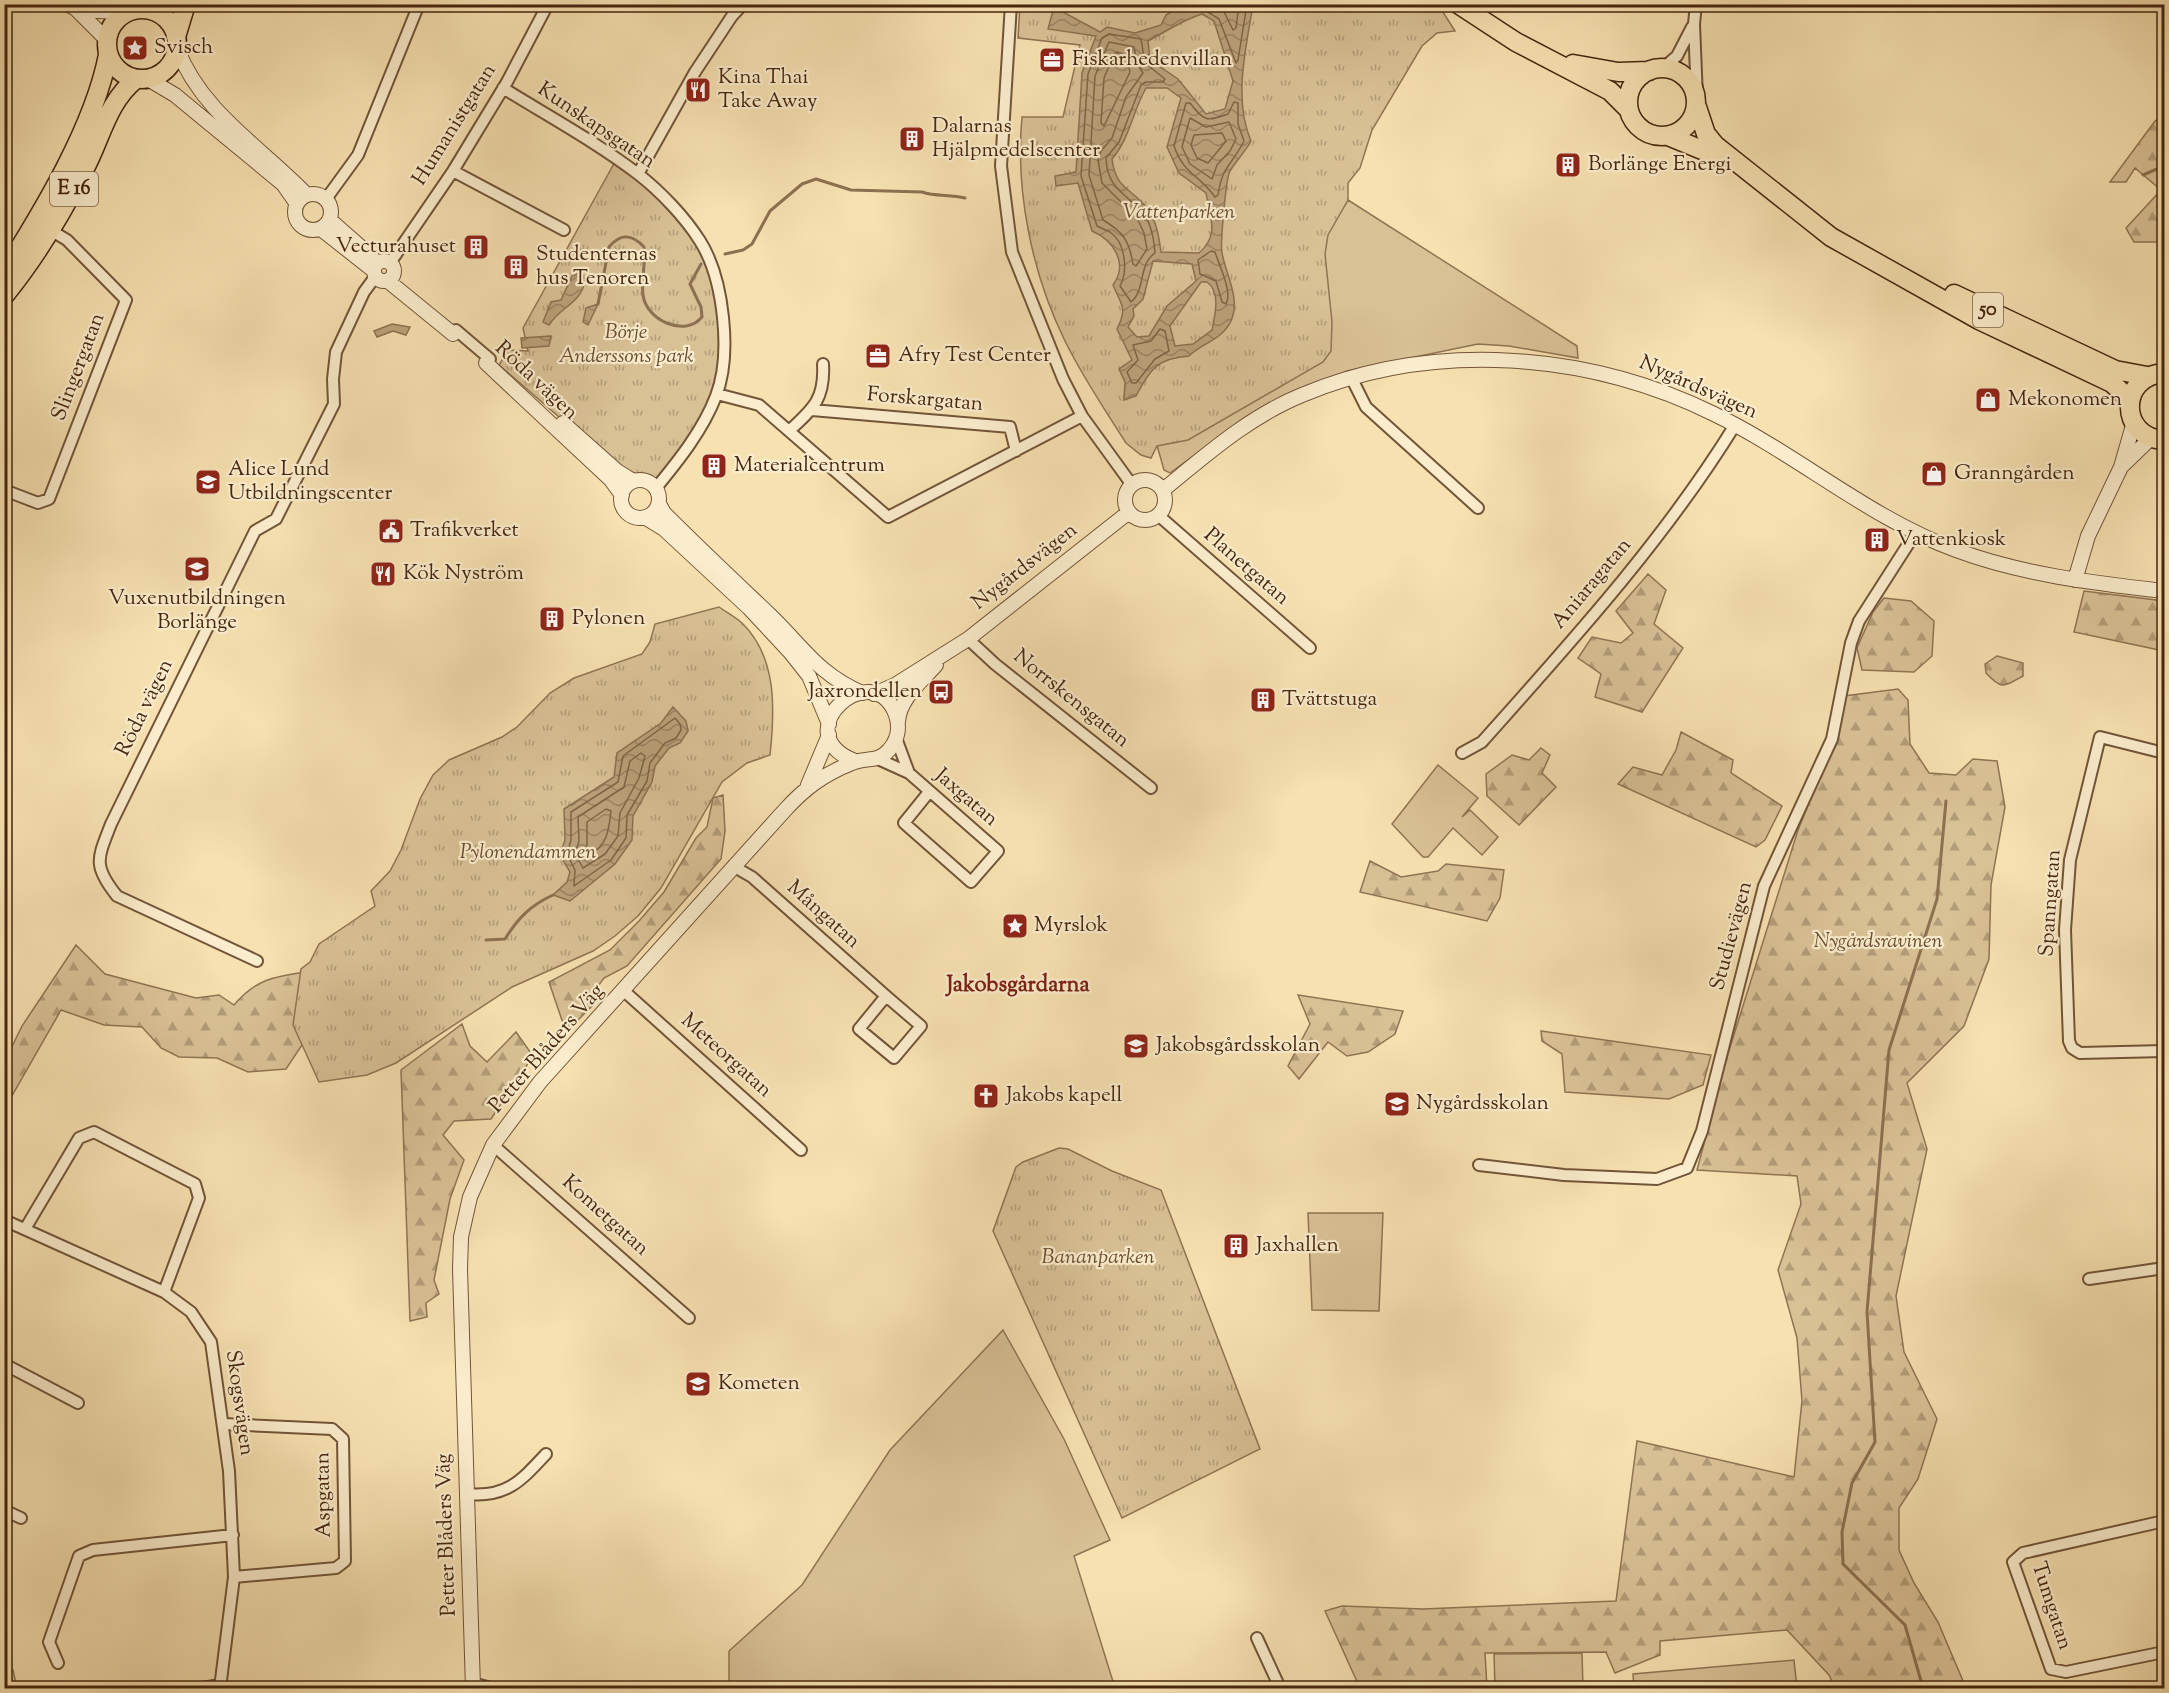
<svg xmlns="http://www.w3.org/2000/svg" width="2169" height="1693" font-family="'Sorts Mill Goudy',serif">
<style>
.green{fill:#d9c196;stroke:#907453;stroke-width:1.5}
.forest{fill:url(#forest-firs);stroke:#907453;stroke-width:1.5}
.park{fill:url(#park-tufts);stroke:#907453;stroke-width:1.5}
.water{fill:url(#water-waves);stroke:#8c7050;stroke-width:1.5;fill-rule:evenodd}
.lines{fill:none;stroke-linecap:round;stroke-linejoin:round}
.shore{stroke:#806445;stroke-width:1.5}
.stream{stroke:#8c7050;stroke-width:3}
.minor-casing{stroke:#725538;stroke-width:14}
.tertiary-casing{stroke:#725538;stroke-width:16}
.trunk-casing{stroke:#462610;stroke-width:21}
.minor{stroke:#faeccc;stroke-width:10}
.tertiary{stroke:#faeccc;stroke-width:14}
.trunk{stroke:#f7e1b1;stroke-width:18}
.labels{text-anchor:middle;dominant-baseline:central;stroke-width:4.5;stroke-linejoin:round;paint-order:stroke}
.shield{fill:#faeccc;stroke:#7c6148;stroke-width:1.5}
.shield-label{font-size:20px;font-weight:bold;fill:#462610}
.poi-label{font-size:21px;fill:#462610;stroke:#faeccc;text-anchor:start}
.street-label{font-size:21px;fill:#462610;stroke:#faeccc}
.park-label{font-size:21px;font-style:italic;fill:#6b4d32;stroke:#faeccc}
.neighbourhood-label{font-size:22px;font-weight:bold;fill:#7a1f14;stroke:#faeccc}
</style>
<defs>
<pattern id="forest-firs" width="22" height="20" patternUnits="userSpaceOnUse" patternTransform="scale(1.5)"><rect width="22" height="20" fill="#d9c196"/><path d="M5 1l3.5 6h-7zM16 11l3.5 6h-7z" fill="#b29d79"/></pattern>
<pattern id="park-tufts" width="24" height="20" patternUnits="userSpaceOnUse" patternTransform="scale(1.5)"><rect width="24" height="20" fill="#d9c196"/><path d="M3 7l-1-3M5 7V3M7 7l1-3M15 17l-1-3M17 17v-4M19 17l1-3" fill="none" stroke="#b29d79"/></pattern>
<pattern id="water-waves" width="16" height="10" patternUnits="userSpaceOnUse" patternTransform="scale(1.5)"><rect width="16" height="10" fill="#bba17a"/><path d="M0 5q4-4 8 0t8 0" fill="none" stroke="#9a8363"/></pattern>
</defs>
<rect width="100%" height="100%" fill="#f7e1b1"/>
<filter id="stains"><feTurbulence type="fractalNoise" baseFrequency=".00333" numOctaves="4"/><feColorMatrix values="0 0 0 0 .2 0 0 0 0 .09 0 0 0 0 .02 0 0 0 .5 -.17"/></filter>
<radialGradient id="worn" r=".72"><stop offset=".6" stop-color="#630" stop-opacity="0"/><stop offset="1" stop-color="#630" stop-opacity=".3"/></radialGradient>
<path class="green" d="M1348,200L1577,346L1578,358L1509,346L1478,344L1347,371L1304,389L1210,444L1170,473L1164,470L1148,414Z
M1438,765L1478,798L1462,817L1470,810L1498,837L1482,855L1453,828L1428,857H1423L1392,824Z
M1308,1213H1383L1379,1311L1312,1310Z
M1003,1330L1064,1439L1110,1540L1074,1556L1115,1688H729V1651L802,1585L890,1450Z
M1582,1653L1583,1688H1495L1494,1654Z
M1794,1660L1797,1688H1634L1633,1674Z
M5,1664L13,1670L17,1688H5Z"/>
<path class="forest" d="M2164,115V242H2134L2126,228L2161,190L2135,168L2126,182H2110L2155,121Z
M1648,574L1666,590L1654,624L1683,648L1642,712L1595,697L1601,674L1578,658L1592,637L1621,643L1633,633L1616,611Z
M2084,591L2164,601V651L2074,632Z
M1884,598L1911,601L1934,621L1932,656L1914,672L1862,670L1857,648L1873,612Z
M1997,656L2023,663V676C2003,687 2002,690 1986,673L1985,664Z
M1898,689L1908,700L1910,744L1929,773L1956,775L1973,759L1997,761L2005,807L1991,885L1989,959L1964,1026L1907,1083L1927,1149L1896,1296L1904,1352L1937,1419L1918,1479L1899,1508V1550L1914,1583L1938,1622L1966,1688H1835L1829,1675L1787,1630L1660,1641V1655L1615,1673L1606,1652L1485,1653L1487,1688H1360L1325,1611L1342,1606L1423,1609L1616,1601L1637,1441L1794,1477L1802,1401L1797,1338L1778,1270L1801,1204L1797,1176L1697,1170L1727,1057L1798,830L1837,734L1844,696Z
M1681,732L1733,760L1731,773L1782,806L1765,840L1756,847L1618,784L1633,767L1662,775L1676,750Z
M1541,748L1550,755L1542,773L1556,787L1519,825L1487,796L1486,774L1512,755L1529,760Z
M723,795L725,831L721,859L627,966L604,978L595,990V1003L566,1032L549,982L610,950L639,921L664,892L696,838L707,827L713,798Z
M1370,861L1401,877L1438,871L1446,864L1504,870L1500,898L1487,921L1360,892Z
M76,945L105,974L196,998L219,995L234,1005C259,975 282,976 318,970L304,1042L286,1069L248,1072L217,1058L179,1057L161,1048L142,1027L104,1025L61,1010L5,1108V1061L22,1026Z
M1298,995L1403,1011L1395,1034L1368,1052L1347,1056L1328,1042L1299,1079L1288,1066L1310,1024Z
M462,1024L470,1046L487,1062L516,1032L533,1056L491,1119L454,1121L443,1135L464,1160L450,1199L434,1280L439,1294L426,1303L427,1317L410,1321L401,1070Z
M1541,1031L1711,1055L1703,1085L1669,1099L1565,1092L1562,1054L1542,1041Z"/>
<path class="park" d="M1140,4H1434L1441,9L1455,31L1437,33L1422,46L1372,130L1360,168L1348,183V200L1328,235L1325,254L1332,322L1331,351L1323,362L1188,440L1157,446L1151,458L1141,455L1126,443C1105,410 1082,376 1065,341C1032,274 1015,191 1022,117H1063L1080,45L1018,38L1020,5H1103L1116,12Z
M616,160L638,174L700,241L723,312L717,394L656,488L644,480L633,481L499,365L508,350L528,351L523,328Z
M719,607C726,612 735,617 742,623C777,657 775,709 770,755L747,763L722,782L661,888L638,916L615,936L593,951L512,987L396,1063L367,1075L319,1082L293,1025L301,969L310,962L319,944L375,906L371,891L390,871L401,850L420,799L433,775L449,760L502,737L517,727L550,693L574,678L642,654L650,642L655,624Z
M1059,1148L1068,1149L1112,1171L1161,1190L1260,1449L1122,1518L993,1231L1016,1167L1023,1162Z"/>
<path class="water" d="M1183,5H1253C1246,48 1233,99 1251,141C1245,152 1236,161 1230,171C1226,177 1220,245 1222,253C1226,275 1241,299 1231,321C1222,340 1202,343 1189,356C1158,358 1150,369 1136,396L1124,400L1125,382L1119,369L1132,360L1117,329C1128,307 1121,305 1113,285C1129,263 1113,240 1092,231L1078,183L1056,186L1055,176L1076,172L1082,73L1096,36L1048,29L1054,7L1100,32L1107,27L1135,33L1161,25L1166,15ZM1202,14L1214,21L1233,81L1225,109L1206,114L1178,79L1150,60L1148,41C1167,31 1182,20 1202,14ZM1146,88H1167L1181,98L1167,147L1179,173L1206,193C1210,217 1220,235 1199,253L1161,252C1159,238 1157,223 1149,211C1134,188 1116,192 1112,159C1130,138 1132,113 1146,88ZM1153,261L1192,264L1196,281L1167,306L1149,336L1137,337L1128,327L1134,316L1133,309L1143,299ZM1201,282H1207C1221,292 1215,315 1212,330L1193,344L1175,346L1170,326Z
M577,274H582L585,280C582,303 561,306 549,325L543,322L551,302L561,300L572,276Z
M598,304L588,325L583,322L586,308Z
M392,324L410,327L406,335L393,331L377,337L374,331Z
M551,336L549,346L522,348L521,338Z
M673,707L686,721L688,731L680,743L669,748L655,766L652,782L633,816L632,840L615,864L570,901L553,895L567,882L570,872L560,855L565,840L564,809L614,777L617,753L661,723Z"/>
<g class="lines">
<path class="shore" d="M1187,4L1188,11L1203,9L1219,19L1236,63L1238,60L1247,4
M1212,4L1224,12L1233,30L1236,28L1239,4
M1109,34L1141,39L1145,63L1165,79L1163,82H1146L1141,85L1119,142L1106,158C1107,188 1124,192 1142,212C1152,223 1154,240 1155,253C1138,264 1146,290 1131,302L1120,286C1128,271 1126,243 1110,232C1106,230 1101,228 1097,226L1081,176L1088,74L1102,38Z
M1109,42L1134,47L1137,64L1143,73L1126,97L1112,138L1101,151L1098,160L1102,183L1137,218L1144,233L1147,249L1136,266L1133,264C1129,240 1123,232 1103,220L1089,175L1095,76Z
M1117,52L1126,55L1130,72L1104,126L1101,123L1104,78L1114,54Z
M1234,102L1238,103V124L1244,141C1232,165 1222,166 1218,195L1215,197C1200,175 1184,175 1174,146L1186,103H1190C1204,121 1206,122 1228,114Z
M1190,118L1206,127L1229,122L1236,139L1230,151L1217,165L1212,179L1190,164L1182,147Z
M1222,133L1226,141L1208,163L1197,158L1191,145L1194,135Z
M1211,251L1215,252C1219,265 1233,293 1226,304L1222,302L1216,281L1200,274L1198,260Z
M1160,329L1165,331L1169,351L1155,359L1136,383H1132L1127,372L1138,360L1133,345L1151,341Z
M675,718L680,724L681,730L676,738L665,743L650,763L647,781L627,815L626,838L611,860L574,886L575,870L567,854L571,840V812L618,782L623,756Z
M641,753L645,756L639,778L620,813L618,836L605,854L583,868L575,854L579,841L578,817L624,787L630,761Z
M606,809L611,811C609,830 607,848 587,855V822Z"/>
<path class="stream" d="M2143,175L2164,166
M725,254L743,250L752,244L770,211L802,184L816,179L851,190L922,192C936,197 950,194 965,198
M598,304L609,247C621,233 632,234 644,247C646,263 641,280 643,295C646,320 685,338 702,317L701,307L690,284L701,264
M486,940L505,939C518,918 531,905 553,895
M1923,1688L1905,1625L1843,1564L1842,1532L1852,1483L1875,1442L1867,1312L1889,1050L1937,899L1946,801"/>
<g class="minor-casing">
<path id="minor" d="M1011,4L1001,166L1012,252L1063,379L1082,416L1132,485
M1696,4L1694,24L1697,98
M1663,68L1677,56L1692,27
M503,88C548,116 596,142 638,174C660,191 685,217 700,241C724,279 732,355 716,396C703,430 679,460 656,488
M453,171L564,230
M638,174L695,72L732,16L743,4
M326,199L358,155L419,4
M390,263L453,171L507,82L548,4
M456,330L490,359
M1351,377L1366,407L1478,508
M717,394L759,405L888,517L1082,416
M812,410L1010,427L1016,451
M790,430C814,408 825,398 823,364
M4,490L38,503L49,499L126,300L67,240L52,231
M1158,515L1310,648
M968,639L995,664L1151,788
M896,738L909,773
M1462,753L1482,742C1572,641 1664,540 1735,425
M2164,753L2100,737L2070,860L2065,930L2069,1041L2072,1048L2080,1053L2164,1051
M878,759L909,773L998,851L971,882L904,823L929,792
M733,866L752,877L886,996L859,1029L894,1058L921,1026L886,996
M257,961L117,896C92,865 98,858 111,824L255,531L276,519L334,404L333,379L336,352L364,292L375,277
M624,991L801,1150
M493,1145L689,1318
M1479,1165L1564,1175L1657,1179L1687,1168L1702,1131L1764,886L1832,739L1851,643L1859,621L1916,532
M4,1220L164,1292L191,1312L211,1342L229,1471L234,1577L220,1688
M25,1229L79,1138L94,1132L195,1184L199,1198L164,1292
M2089,1279L2164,1268
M4,1364L78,1403
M224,1424L332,1429L343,1439L345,1561L336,1568L234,1577
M467,1494C506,1498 521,1481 546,1454
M4,1510L21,1518
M2164,1521L2023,1553L2013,1562L2051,1669L2066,1672L2164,1652
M1257,1638L1280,1688
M58,1663L49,1642L79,1556L93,1550L233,1535
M472,1683L491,1688
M202,1688L220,1685"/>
</g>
<g class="tertiary-casing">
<path id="tertiary" d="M67,4L76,9L125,13
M76,9L107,40
M177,48C201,112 261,147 307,195
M148,79L175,95L283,184L297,204
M295 212a18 18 0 1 1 36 0a18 18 0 1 1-36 0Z
M330,220L372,257
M321,229L373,270
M374 271a10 10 0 1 1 20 0a10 10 0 1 1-20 0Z
M388,281L453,334
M486,363L611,480L622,495
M563,423L617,471L633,481
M2122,466L2151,438
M621 499a19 19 0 1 1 38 0a19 19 0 1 1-38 0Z
M1125 500a20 20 0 1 1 40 0a20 20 0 1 1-40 0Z
M1163,490C1206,455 1250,416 1302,395C1434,340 1588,352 1714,414C1797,454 1869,518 1956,550C2023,575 2094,583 2164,591
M659,504L664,513C699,548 735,582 771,616C804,648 818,674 862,693
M646,518L664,529L749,608L790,652L809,676L829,724
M2075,580L2088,536L2121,467L2134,422
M874,694L895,685L968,639L1129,512
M898,722C899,699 922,681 936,665
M808,785L829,735
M473,1688L460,1269L461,1237L470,1197L493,1145L540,1082L785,810C805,788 824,774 852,763C866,757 878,763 889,750C898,740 900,727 896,715C873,653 783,733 855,761"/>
</g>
<g class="trunk-casing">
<path id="trunk" d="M1458,4L1516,42L1610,91L1629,110
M107 44a35 35 0 1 1 70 0a35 35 0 1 1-70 0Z
M176,37L186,4
M1573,64L1618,72L1649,71
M1628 102a34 34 0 1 1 68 0a34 34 0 1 1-68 0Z
M1697,107L1706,134L1715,145L1831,237L1979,320L2112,383L2130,400
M1668,136L1724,159
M4,273C43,211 94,127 108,55
M1954,294L2115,370L2147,376
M4,296C36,257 61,215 84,170C101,139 107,102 136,79
M2164,373C2118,376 2119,438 2164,440"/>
</g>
<use href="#minor" class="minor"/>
<use href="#tertiary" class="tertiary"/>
<use href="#trunk" class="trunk"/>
</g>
<defs>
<g id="sight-square" transform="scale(1.35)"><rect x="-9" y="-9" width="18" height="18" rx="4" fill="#8f2418" stroke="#faeccc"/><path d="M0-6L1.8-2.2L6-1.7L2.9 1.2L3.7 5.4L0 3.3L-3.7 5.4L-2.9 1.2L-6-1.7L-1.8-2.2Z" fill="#fff"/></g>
<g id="office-square" transform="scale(1.35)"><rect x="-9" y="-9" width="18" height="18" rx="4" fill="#8f2418" stroke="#faeccc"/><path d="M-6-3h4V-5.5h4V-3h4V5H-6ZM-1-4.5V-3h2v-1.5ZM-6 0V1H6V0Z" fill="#fff"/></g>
<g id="restaurant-square" transform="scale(1.35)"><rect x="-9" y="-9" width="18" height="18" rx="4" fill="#8f2418" stroke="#faeccc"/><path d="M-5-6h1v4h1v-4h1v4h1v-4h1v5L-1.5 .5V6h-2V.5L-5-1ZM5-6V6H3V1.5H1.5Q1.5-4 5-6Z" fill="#fff"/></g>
<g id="building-square" transform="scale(1.35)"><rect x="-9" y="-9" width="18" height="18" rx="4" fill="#8f2418" stroke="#faeccc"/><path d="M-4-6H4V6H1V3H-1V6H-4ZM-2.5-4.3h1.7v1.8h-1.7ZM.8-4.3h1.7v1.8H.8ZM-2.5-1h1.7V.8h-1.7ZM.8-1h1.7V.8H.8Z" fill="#fff"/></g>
<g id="shop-square" transform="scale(1.35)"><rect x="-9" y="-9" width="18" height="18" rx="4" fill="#8f2418" stroke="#faeccc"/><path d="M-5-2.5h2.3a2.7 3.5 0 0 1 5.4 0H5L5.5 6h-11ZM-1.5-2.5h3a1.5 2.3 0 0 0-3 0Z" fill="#fff"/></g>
<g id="school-square" transform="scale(1.35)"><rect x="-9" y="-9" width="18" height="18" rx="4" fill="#8f2418" stroke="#faeccc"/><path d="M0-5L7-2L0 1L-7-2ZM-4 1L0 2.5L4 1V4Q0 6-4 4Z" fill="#fff"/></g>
<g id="civic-square" transform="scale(1.35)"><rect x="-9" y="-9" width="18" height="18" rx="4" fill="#8f2418" stroke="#faeccc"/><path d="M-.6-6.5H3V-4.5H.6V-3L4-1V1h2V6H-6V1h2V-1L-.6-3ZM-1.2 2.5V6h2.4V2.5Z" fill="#fff"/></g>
<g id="bus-square" transform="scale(1.35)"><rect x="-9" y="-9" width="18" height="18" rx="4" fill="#8f2418" stroke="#faeccc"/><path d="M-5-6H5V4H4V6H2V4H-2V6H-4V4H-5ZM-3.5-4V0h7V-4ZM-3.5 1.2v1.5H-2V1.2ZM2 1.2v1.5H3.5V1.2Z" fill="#fff"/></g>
<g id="university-square" transform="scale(1.35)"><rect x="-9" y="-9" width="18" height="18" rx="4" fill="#8f2418" stroke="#faeccc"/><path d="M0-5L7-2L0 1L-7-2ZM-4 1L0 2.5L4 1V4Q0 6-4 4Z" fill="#fff"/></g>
<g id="church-square" transform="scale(1.35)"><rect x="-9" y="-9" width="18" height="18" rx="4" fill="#8f2418" stroke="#faeccc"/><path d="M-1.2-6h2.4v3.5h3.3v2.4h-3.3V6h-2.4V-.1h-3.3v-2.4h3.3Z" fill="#fff"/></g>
</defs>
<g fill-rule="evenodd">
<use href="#sight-square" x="135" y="48"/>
<use href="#office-square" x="1052" y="60"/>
<use href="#restaurant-square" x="698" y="90"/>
<use href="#building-square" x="912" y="139"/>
<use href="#building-square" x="1568" y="165"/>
<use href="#building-square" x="476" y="247"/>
<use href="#building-square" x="516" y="267"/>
<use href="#office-square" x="878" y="356"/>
<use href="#shop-square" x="1988" y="400"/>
<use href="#building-square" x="714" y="466"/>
<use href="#shop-square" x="1934" y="474"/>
<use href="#school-square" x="208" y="482"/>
<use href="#civic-square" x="391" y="531"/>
<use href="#building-square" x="1877" y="540"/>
<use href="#school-square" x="197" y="569"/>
<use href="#restaurant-square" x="383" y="574"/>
<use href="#building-square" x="552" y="619"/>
<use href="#bus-square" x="941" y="692"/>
<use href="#building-square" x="1263" y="700"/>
<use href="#sight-square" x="1015" y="926"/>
<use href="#university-square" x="1136" y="1046"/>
<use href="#church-square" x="986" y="1096"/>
<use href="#school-square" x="1397" y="1104"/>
<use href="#building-square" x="1236" y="1246"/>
<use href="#school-square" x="698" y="1384"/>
</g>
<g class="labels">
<g class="shield">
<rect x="50" y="172" width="48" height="34" rx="4.5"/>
<rect x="1973" y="293" width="30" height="34" rx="4.5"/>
</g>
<g class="shield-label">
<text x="74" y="189">E 16</text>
<text x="1988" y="310">50</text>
</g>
<g class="poi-label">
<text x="154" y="48">Svisch</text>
<text x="1072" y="60">Fiskarhedenvillan</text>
<text x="718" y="78">Kina Thai<tspan x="718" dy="24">Take Away</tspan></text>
<text x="932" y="127">Dalarnas<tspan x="932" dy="24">Hjälpmedelscenter</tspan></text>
<text x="1588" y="165">Borlänge Energi</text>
<text x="456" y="247" text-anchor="end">Vecturahuset</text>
<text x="536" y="255">Studenternas<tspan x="536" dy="24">hus Tenoren</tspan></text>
<text x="898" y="356">Afry Test Center</text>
<text x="2008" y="400">Mekonomen</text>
<text x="734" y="466">Materialcentrum</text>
<text x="228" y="470">Alice Lund<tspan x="228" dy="24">Utbildningscenter</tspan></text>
<text x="1954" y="474">Granngården</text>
<text x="410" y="531">Trafikverket</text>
<text x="1896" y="540">Vattenkiosk</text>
<text x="403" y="574">Kök Nyström</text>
<text x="197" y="599" text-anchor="middle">Vuxenutbildningen<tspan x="197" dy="24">Borlänge</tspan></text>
<text x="572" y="619">Pylonen</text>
<text x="922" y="692" text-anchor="end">Jaxrondellen</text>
<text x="1282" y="700">Tvättstuga</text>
<text x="1034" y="926">Myrslok</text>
<text x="1156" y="1046">Jakobsgårdsskolan</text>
<text x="1006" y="1096">Jakobs kapell</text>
<text x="1416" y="1104">Nygårdsskolan</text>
<text x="1256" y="1246">Jaxhallen</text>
<text x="718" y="1384">Kometen</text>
</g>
<g class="street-label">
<text transform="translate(455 125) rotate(-58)">Humanistgatan</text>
<text transform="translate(596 126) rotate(34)">Kunskapsgatan</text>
<text transform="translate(79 367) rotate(-69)">Slingergatan</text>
<text transform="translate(536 381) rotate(43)">Röda vägen</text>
<text transform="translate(1698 388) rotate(24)">Nygårdsvägen</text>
<text transform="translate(925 400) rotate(5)">Forskargatan</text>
<text transform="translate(1025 567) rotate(-38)">Nygårdsvägen</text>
<text transform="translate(1246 567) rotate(41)">Planetgatan</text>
<text transform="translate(1592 584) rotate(-50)">Aniaragatan</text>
<text transform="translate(1071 699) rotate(39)">Norrskensgatan</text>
<text transform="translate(145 708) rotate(-64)">Röda vägen</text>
<text transform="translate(966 798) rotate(41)">Jaxgatan</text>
<text transform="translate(2051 903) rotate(-86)">Spanngatan</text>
<text transform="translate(823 915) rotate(42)">Mångatan</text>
<text transform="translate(1732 936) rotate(-75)">Studievägen</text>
<text transform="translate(547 1049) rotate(-49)">Petter Blåders Väg</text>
<text transform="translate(726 1056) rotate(42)">Meteorgatan</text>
<text transform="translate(605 1216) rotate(42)">Kometgatan</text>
<text transform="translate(239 1403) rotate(82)">Skogsvägen</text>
<text transform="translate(324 1495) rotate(-91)">Aspgatan</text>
<text transform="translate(447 1535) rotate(-92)">Petter Blåders Väg</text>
<text transform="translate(2051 1606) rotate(72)">Tumgatan</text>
</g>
<g class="park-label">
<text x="1179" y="213">Vattenparken</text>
<text x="626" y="333">Börje<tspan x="626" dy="24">Anderssons park</tspan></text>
<text x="528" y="853">Pylonendammen</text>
<text x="1878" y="942">Nygårdsravinen</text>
<text x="1098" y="1258">Bananparken</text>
</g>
<g class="neighbourhood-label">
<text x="1018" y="986">Jakobsgårdarna</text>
</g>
</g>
<rect width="2169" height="1693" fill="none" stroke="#f7e1b1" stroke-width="24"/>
<rect x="6" y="6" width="2157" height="1681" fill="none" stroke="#462610" stroke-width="3"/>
<rect x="12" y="12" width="2145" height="1669" fill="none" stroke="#462610" stroke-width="1.5"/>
<rect width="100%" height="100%" filter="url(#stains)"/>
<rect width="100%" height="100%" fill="url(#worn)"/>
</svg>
